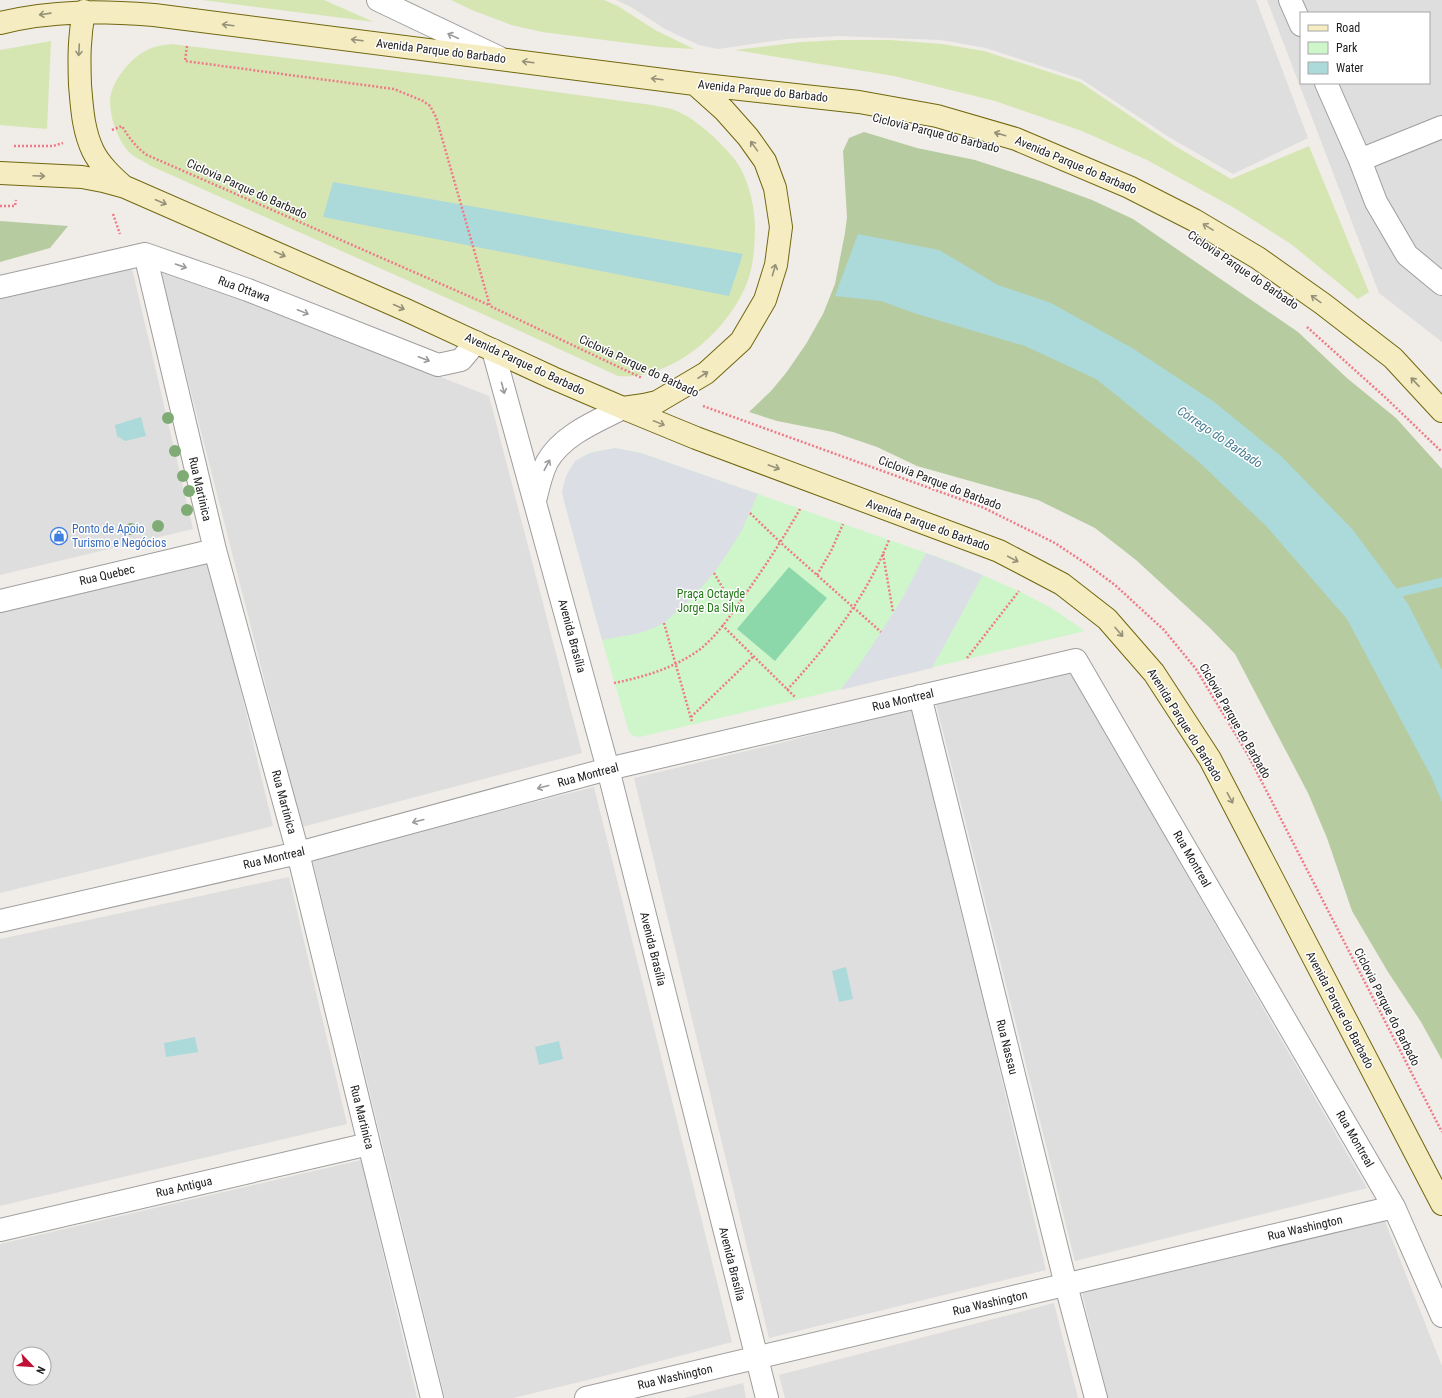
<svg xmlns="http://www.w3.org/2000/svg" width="1442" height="1398" font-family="'Roboto Condensed',sans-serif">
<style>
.residential{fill:#dedede;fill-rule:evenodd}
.grass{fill:#d6e6b3}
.forest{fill:#b6cca0}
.park{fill:#cff6ca}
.pitch{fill:#8dd8ab}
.plaza{fill:#dcdee6}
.water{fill:#acd9da}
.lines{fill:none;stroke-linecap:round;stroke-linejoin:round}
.stream{stroke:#acd9da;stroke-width:9}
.minor-casing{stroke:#9e9e9e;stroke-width:24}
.tertiary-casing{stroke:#9e9e9e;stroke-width:24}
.secondary-casing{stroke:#71670e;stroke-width:24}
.path{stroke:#ef7a87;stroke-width:2.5;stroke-dasharray:2 2;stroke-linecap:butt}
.minor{stroke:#fff;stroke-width:22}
.tertiary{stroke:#fff;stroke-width:22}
.secondary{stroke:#f5edc1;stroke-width:22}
.tree{fill:#7fac74}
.oneway{stroke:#969179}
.oneway2{stroke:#9b9b9b}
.labels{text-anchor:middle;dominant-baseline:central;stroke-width:3;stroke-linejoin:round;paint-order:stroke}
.street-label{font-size:12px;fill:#212121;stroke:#fff}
.shop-label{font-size:12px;fill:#366cbe;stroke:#fff;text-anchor:start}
.park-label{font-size:12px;fill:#227815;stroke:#fff}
.water-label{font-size:13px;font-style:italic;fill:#4a7d92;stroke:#fff}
</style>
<rect width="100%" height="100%" fill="#f0ece8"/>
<path class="residential" d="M616,0H1256L1308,138L1233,174L1169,137L1081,79L986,48L941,40L840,36L787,39L718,49L699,45L665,29L631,7Z
M1267,0H1442V342L1379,293ZM1301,13H1429V83H1301Z
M131,264L193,529L0,575V295Z
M159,267L489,396L582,753L302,827Z
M209,557L273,826L0,893V608Z
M1069,669L1275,1029L1367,1188L1075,1261L935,700Z
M912,709L965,929L981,990L1046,1270L769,1338L634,778L780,743Z
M594,787L732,1342L600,1377L513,1398H445L312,858Z
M289,877L347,1124L0,1206V939Z
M361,1160L417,1398H0V1244ZM20,1354H44V1378H20Z
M1384,1219L1442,1366V1398H1108L1081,1289Z
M1054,1303L1078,1398H785L779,1375Z
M743,1383L746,1398H684Z"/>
<path class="grass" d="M202,0H324L374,22Z
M451,0H604L618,6L655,30L694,49L659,47L542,32L511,25L472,10Z
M839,40H891L942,44L984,51L1080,82L1175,146L1231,179L1309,146L1369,292L1358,299L1291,244L1236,209L1147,160L1082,131L995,101L894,76L735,50L801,42Z
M51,41L47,129L0,125V50Z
M171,44L437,76L652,105C661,107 671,108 679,112C692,118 702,127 713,136C721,144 729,152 736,161C748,179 754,202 755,224C755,243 754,265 747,283C734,315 708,344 678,361C657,372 641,378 618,376L487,316L151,166C144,161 132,157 127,150C117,137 110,118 110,101C111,81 131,57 149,49C156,46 164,45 171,44Z"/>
<path class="forest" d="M864,132L917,148L975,160L1043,182L1092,200L1133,219L1298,332L1348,379L1396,418L1442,469V1060L1421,1022L1388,972L1352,911L1327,838L1308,793L1235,654L1210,628L1136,560L1095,528L1038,500L917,466L877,447L833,432L777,421L749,412L771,391L786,373L806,344L823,314L835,284L845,233L847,217L843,151L849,138Z
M0,221L68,226L50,248L0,262Z"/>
<path class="park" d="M615,448L641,453L952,562L1019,591L1053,609L1085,631L640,737L633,736L629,732L602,640L564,501C561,480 570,460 590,453C598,450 607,450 615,448Z"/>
<path class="pitch" d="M789,567L827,598L775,661L737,629Z"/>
<path class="plaza" d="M615,448L641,453L758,494L742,530L727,554L714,573L690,600L664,623L654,628L640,633L602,640L564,501L562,491L566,476L575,461L590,453Z
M926,553L983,575L932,668L840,690L858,667L881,632L903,597Z"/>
<path class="water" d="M333,182L743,254L729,296L323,217Z
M858,234L939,250L998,285L1051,303L1132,348L1213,401L1282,457L1353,530L1408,604L1442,670V802L1432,778L1347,619L1266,526L1198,461L1096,379L1025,346L917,314L881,301L835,296Z
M141,417L146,436L125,441L117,436L115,425Z
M846,967L853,999L839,1002L832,971Z
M195,1037L198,1052L166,1057L164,1043Z
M559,1041L563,1059L539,1065L535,1047Z"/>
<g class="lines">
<path class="stream" d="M1389,595L1442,582"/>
<g class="minor-casing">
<path id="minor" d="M1290,0L1301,25
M1326,83L1360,160L1376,202L1407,255L1442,284
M1360,160L1442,127
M145,254L215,550L298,853L369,1144L432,1398
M0,287L145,254L248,290L438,365L461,360L476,342
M0,601L215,550
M920,696L1066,1285L1096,1398
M0,921L298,853L608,769L1076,660L1394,1207L1442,1316
M0,1230L369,1144
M586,1398L1394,1207"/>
</g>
<g class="tertiary-casing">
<path id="tertiary" d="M378,0L498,57
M493,350L608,769L767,1398
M535,501C538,488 541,474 547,462C562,435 597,421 623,408"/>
</g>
<g class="secondary-casing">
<path id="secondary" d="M84,11C79,39 79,57 80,85C82,108 83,130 93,151C100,165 112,176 123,186
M0,23C54,10 100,11 154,15L695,84L859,102L937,116L1016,139L1129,187L1194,220L1258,258L1323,304L1393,358L1442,411
M0,173L82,177L103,181L125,187L406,310L553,378L623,408L644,405L657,402L706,373L741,341L765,300L776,265L781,227L775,188L765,161L748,137L724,110L695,84
M623,408L696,438L999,551L1062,584L1107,619L1154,673L1210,759L1442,1204"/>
</g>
<path class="path" d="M187,46L185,61L394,89L423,101L430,106L436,117L490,306L642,378
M112,130L122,126C129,138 136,147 147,155L489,305
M14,146H53L63,143
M0,206H15L16,200
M113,214L120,234
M1307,327L1387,399L1442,452
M703,406L982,507L1055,543L1088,565L1115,585L1164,630L1196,669L1248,755L1442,1132
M750,513L781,543L881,632
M883,554L893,612
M714,573L735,609
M817,575L831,551L843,524
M664,623L692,722
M722,625L796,698
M967,658L1019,591
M614,683C644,677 674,668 699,650C717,636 731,615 744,596C764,568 783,539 800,509
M787,690C830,643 865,599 889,540
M691,717L753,657"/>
<use href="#minor" class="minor"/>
<use href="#tertiary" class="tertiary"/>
<use href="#secondary" class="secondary"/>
</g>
<g class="tree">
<circle cx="168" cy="418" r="6"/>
<circle cx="175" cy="451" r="6"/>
<circle cx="183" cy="476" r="6"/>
<circle cx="189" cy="491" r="6"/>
<circle cx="187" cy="510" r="6"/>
<circle cx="158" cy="526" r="6"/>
<circle cx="131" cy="529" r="6"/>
</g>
<defs><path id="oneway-shaft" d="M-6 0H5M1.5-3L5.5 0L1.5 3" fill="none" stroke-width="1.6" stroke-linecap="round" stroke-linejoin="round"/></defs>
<g class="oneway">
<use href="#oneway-shaft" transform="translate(45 14) rotate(172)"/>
<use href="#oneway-shaft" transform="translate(228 25) rotate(-173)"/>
<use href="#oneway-shaft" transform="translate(357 40) rotate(-173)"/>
<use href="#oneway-shaft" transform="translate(79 50) rotate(93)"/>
<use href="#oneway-shaft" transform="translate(528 62) rotate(-173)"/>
<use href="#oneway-shaft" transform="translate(657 79) rotate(-173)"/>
<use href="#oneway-shaft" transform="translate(1000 134) rotate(-164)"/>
<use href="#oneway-shaft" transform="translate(754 146) rotate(-126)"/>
<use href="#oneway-shaft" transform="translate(39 176) rotate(2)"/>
<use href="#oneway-shaft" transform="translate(161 202) rotate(23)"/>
<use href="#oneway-shaft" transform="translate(1208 227) rotate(-149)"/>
<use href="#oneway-shaft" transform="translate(280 254) rotate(24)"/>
<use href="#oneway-shaft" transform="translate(774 270) rotate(-74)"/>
<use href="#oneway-shaft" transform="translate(1316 299) rotate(-144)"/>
<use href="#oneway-shaft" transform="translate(399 307) rotate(24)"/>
<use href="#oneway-shaft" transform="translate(703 375) rotate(-33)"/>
<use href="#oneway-shaft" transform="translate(1415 382) rotate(-133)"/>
<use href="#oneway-shaft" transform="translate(659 423) rotate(22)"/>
<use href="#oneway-shaft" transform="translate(774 467) rotate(20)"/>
<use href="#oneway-shaft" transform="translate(1013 559) rotate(28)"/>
<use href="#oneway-shaft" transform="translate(1119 632) rotate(49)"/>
<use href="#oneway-shaft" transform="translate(1230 798) rotate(62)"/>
</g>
<g class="oneway2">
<use href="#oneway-shaft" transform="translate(453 36) rotate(-155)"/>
<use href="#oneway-shaft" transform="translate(181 266) rotate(19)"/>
<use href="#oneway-shaft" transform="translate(303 312) rotate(22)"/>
<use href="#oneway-shaft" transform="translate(424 359) rotate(21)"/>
<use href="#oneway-shaft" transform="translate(503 388) rotate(75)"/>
<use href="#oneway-shaft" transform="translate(547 465) rotate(-62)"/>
<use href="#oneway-shaft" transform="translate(543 787) rotate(165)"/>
<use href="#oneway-shaft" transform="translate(418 821) rotate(165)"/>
</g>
<defs>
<g id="shop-ring" transform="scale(0.9)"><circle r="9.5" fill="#fff" stroke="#3f7fe0" stroke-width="1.5"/><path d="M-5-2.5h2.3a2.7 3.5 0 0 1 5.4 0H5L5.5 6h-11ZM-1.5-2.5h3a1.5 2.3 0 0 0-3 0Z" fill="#3f7fe0"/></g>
</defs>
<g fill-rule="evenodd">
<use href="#shop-ring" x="59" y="536"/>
</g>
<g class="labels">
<g class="street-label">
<text transform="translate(441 51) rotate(7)">Avenida Parque do Barbado</text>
<text transform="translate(763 91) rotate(6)">Avenida Parque do Barbado</text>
<text transform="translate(936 133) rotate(14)">Ciclovia Parque do Barbado</text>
<text transform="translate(1076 165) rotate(23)">Avenida Parque do Barbado</text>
<text transform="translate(247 189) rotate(24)">Ciclovia Parque do Barbado</text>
<text transform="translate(1243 270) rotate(34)">Ciclovia Parque do Barbado</text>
<text transform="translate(244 289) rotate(20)">Rua Ottawa</text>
<text transform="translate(525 364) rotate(25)">Avenida Parque do Barbado</text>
<text transform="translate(639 366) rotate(25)">Ciclovia Parque do Barbado</text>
<text transform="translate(940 483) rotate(21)">Ciclovia Parque do Barbado</text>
<text transform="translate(200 489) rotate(77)">Rua Martinica</text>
<text transform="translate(928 525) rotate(20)">Avenida Parque do Barbado</text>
<text transform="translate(107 575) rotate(-13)">Rua Quebec</text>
<text transform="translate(572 636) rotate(75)">Avenida Brasília</text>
<text transform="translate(903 700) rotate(-13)">Rua Montreal</text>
<text transform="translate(1235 721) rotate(60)">Ciclovia Parque do Barbado</text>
<text transform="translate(1185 725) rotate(58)">Avenida Parque do Barbado</text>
<text transform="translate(588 775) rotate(-15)">Rua Montreal</text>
<text transform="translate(284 802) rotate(75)">Rua Martinica</text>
<text transform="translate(274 858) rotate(-13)">Rua Montreal</text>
<text transform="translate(1192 859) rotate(60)">Rua Montreal</text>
<text transform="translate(653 949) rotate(76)">Avenida Brasília</text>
<text transform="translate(1387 1007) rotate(63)">Ciclovia Parque do Barbado</text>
<text transform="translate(1340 1010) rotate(62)">Avenida Parque do Barbado</text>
<text transform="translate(1007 1047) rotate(76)">Rua Nassau</text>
<text transform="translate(362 1117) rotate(76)">Rua Martinica</text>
<text transform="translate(1355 1139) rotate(60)">Rua Montreal</text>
<text transform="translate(184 1187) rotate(-13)">Rua Antigua</text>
<text transform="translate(1305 1228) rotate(-13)">Rua Washington</text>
<text transform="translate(732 1264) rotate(76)">Avenida Brasília</text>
<text transform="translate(990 1303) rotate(-13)">Rua Washington</text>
<text transform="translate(675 1377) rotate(-13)">Rua Washington</text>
</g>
<g class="shop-label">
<text x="72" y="529">Ponto de Apoio<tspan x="72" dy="14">Turismo e Negócios</tspan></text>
</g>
<g class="park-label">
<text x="711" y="594">Praça Octayde<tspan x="711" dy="14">Jorge Da Silva</tspan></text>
</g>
<g class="water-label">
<text transform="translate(1220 437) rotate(34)">Córrego do Barbado</text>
</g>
</g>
<rect x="1300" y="12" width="130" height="72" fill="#ffffff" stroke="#a6a6a6"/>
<rect x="1308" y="25" width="20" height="6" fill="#f5edc1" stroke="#a6a6a6"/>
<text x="1336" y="32" font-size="12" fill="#212121">Road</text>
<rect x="1308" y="42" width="20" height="12" fill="#cff6ca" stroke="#a6a6a6"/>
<text x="1336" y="52" font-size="12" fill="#212121">Park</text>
<rect x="1308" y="62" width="20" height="12" fill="#acd9da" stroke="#a6a6a6"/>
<text x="1336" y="72" font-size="12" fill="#212121">Water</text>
<g transform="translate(32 1366) rotate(115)"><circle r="19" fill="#ffffff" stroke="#a6a6a6"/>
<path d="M0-3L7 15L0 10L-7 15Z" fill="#c01135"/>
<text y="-6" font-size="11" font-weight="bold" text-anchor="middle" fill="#212121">N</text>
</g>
</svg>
